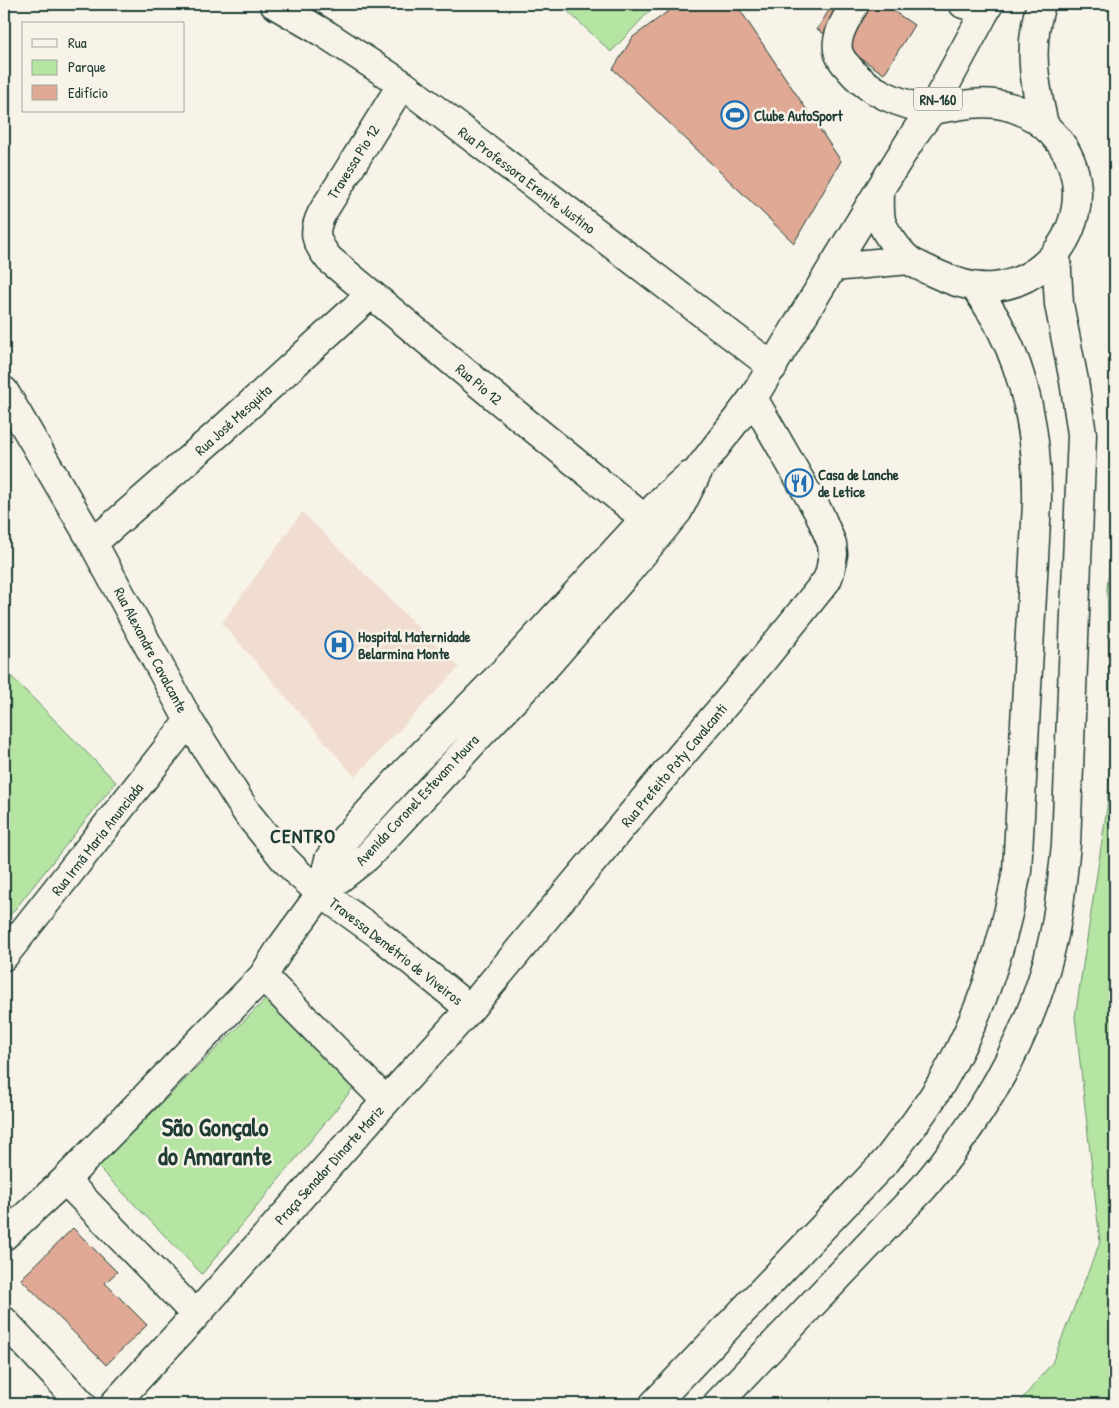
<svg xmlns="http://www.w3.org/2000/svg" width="1119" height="1408" font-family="'Patrick Hand',sans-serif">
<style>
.built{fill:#f0ddcf}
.green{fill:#b5e4a3;stroke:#6a906c}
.building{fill:#dfa995;stroke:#1f3d34}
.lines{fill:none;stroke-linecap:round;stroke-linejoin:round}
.minor-casing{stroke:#1f3d34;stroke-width:31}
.major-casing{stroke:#1f3d34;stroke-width:31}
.minor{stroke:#f7f3e8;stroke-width:28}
.major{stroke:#f7f3e8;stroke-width:28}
.labels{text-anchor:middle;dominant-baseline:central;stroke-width:5;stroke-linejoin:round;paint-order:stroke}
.shield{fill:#f7f3e8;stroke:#60746a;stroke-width:1}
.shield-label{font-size:14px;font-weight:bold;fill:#1f3d34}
.poi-label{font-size:15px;font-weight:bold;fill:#1f3d34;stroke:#f7f3e8;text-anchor:start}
.street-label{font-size:15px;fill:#1f3d34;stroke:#f7f3e8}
.district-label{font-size:20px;font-weight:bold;letter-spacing:1px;fill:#1f3d34;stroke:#f7f3e8}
.town-label{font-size:25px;font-weight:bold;fill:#1f3d34;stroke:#f7f3e8}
</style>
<rect width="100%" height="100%" fill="#f7f3e8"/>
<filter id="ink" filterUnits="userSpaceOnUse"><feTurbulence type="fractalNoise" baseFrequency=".02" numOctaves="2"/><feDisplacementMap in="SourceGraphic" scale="10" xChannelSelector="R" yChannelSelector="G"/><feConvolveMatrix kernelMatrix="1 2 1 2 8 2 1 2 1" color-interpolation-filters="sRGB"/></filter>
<g filter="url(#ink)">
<path class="built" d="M302,512L459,667L355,777L222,623Z"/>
<path class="green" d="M560,4H656L611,52Z
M1115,434V1404H1018L1052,1363L1100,1242L1075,1017L1107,808L1111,752L1107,587L1112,549L1111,480Z
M4,669L116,782L4,923Z
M266,999L359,1081L202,1274L98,1167Z"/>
<path class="building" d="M678,4H736L841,161L794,243L613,69L633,37Z
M833,4H883L914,25L884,74L817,29Z
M73,1228L117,1272L105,1283L147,1325L106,1365L21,1279Z"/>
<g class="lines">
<g class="minor-casing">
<path id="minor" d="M274,4L327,35L402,84L773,367
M855,4C847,17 833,38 839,54C841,59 845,64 848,67C867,92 902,105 932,110
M963,4L986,10
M402,84L322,213C312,233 315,241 329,259L495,397L645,519
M4,391L93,543L189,721L247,813L285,860L300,875L321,893L377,933L470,1009
M93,543L222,430L371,294
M4,956L189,721
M386,1101L470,1009L662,778L762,661L827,580L830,572L833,554L832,544L820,515L753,398
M4,1236L65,1180
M4,1321L82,1404"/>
</g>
<g class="major-casing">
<path id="major" d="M1041,4C1028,46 1034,82 1044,124
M880,189C880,199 879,210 881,220C883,230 900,253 909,260C915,265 925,268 932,272C952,281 972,289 994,287C1068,279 1105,187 1052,133C1037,117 1018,107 996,104C975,101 953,107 932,110
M833,267L909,260
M321,893L329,859L341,843L408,769L519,656L663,499L689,476
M196,1315L65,1180L263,976L280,949L321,893L367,857L480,735L546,666L621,580L678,511L699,469L753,398L880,189L917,130L932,110L989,4
M114,1404L196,1315L386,1101L263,976
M654,1404L887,1160C906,1135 926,1110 942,1082C981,1015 1003,947 1017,871L1037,503C1038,443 1029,384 1001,329C994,314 984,301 975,287
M717,1404L924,1187C986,1113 1034,1030 1054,935C1060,905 1063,874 1066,844L1082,434L1074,381L1059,304L1056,255"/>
</g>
<use href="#minor" class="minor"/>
<use href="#major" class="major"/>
</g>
</g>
<defs>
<g id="stadium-ring" transform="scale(1.4375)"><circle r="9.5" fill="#f7f3e8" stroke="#1f6fb2" stroke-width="1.5"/><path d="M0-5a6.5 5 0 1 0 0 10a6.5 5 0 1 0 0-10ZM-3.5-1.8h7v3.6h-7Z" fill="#1f6fb2"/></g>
<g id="restaurant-ring" transform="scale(1.4375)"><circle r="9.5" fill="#f7f3e8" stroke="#1f6fb2" stroke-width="1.5"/><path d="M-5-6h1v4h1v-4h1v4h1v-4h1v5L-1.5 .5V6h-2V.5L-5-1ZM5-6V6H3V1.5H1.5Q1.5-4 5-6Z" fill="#1f6fb2"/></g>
<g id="hospital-ring" transform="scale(1.4375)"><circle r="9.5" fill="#f7f3e8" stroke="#1f6fb2" stroke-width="1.5"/><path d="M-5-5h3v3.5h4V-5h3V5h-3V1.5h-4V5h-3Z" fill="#1f6fb2"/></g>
</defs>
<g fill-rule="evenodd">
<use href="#stadium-ring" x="735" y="115"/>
<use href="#restaurant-ring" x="799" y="483"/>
<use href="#hospital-ring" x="339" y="645"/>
</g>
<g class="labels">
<rect class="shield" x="914" y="87.5" width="48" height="23" rx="4"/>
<g class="shield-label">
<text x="938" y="99">RN-160</text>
</g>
<g class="poi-label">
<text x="754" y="115">Clube AutoSport</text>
<text x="818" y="474">Casa de Lanche<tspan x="818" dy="17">de Letice</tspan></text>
<text x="358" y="636">Hospital Maternidade<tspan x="358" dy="17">Belarmina Monte</tspan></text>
</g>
<g class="street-label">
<text transform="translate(353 162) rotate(-58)">Travessa Pio 12</text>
<text transform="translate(527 180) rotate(37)">Rua Professora Erenite Justino</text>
<text transform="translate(479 384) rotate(40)">Rua Pio 12</text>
<text transform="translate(233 420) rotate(-42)">Rua José Mesquita</text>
<text transform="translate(151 650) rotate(62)">Rua Alexandre Cavalcante</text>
<text transform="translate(674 765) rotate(-50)">Rua Prefeito Poty Cavalcanti</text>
<text transform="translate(417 800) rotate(-47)">Avenida Coronel Estevam Moura</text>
<text transform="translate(97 839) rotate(-52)">Rua Irmã Maria Anunciada</text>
<text transform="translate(396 951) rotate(38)">Travessa Demétrio de Viveiros</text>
<text transform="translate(329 1165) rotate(-48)">Praça Senador Dinarte Mariz</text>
</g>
<g class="district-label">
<text x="303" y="835">CENTRO</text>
</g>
<g class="town-label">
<text x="215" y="1127">São Gonçalo<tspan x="215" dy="29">do Amarante</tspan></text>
</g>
</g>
<rect width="1119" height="1408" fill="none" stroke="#f7f3e8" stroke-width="20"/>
<rect x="10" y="10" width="1099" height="1388" fill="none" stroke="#1f3d34" stroke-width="2" filter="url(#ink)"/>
<rect x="22" y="22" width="162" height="90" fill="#f7f3e8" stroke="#a1aaa0"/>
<rect x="32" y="39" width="25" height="8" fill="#f7f3e8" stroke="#a1aaa0"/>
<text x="68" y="48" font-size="15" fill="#1f3d34">Rua</text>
<rect x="32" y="60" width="25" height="15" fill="#b5e4a3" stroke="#a1aaa0"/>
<text x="68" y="72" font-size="15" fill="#1f3d34">Parque</text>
<rect x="32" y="85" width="25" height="15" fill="#dfa995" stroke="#a1aaa0"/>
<text x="68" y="98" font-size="15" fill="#1f3d34">Edifício</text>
</svg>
